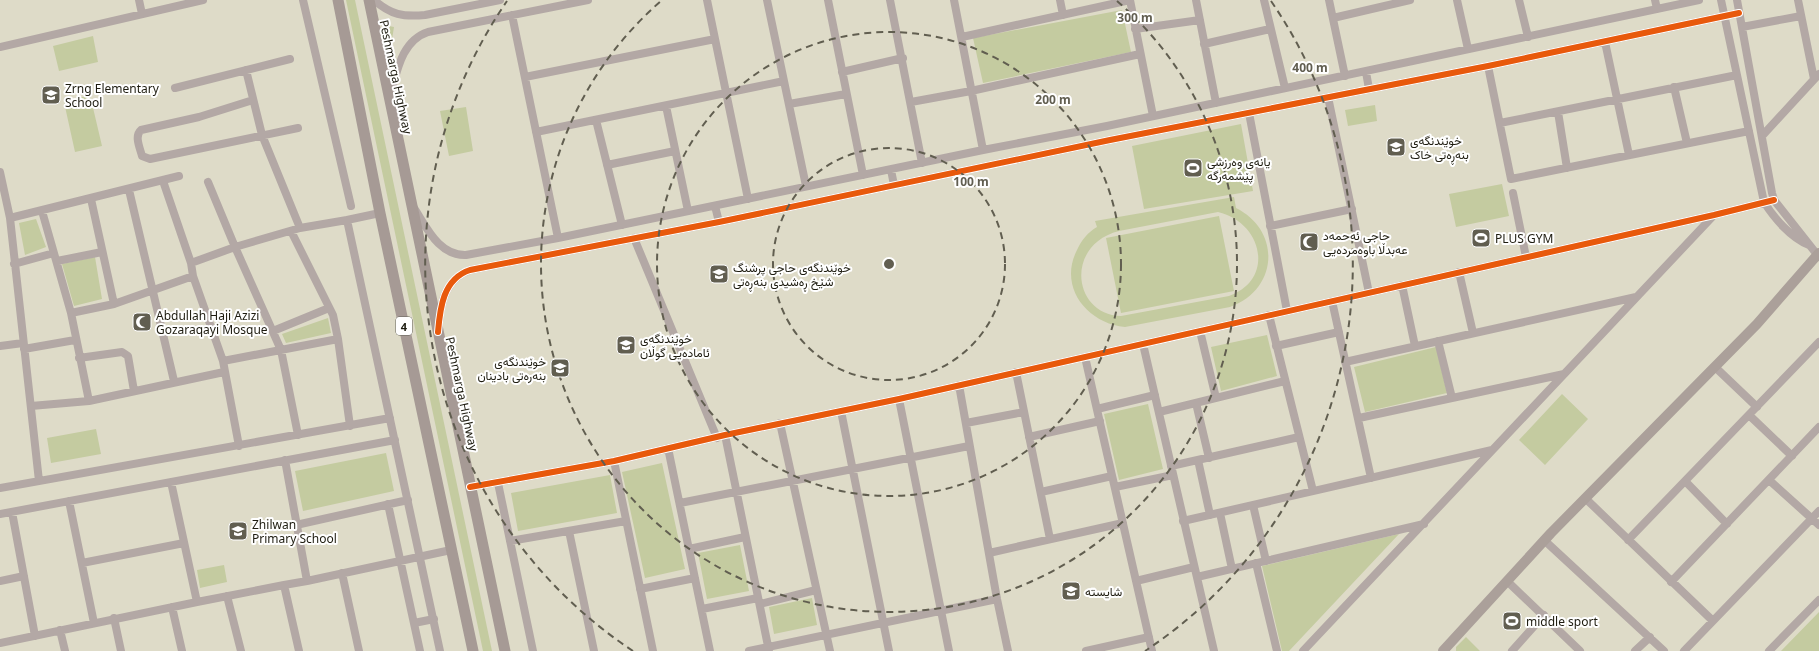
<svg xmlns="http://www.w3.org/2000/svg" width="1819" height="651" font-family="'Noto Sans',Vazirmatn,sans-serif">
<style>
.green{fill:#c4cba0;fill-rule:evenodd}
.lines{fill:none;stroke-linecap:round;stroke-linejoin:round}
.minor{stroke:#b3a8a5;stroke-width:8}
.major{stroke:#aba09a;stroke-width:10}
.highway{stroke:#a69a95;stroke-width:11}
.cycleway-casing{stroke:#fff;stroke-width:8}
.cycleway{stroke:#e8590c;stroke-width:6}
.ring{fill:none;stroke:#615e50;stroke-width:2;stroke-dasharray:7 5}
.labels{text-anchor:middle;dominant-baseline:central;stroke-width:4;stroke-linejoin:round;paint-order:stroke}
.shield{fill:#fff;stroke:#615f57;stroke-width:1}
.shield-label{font-size:11px;font-weight:bold;fill:#1d1b0f}
.street-label{font-size:12px;fill:#1d1b0f;stroke:#fff}
.poi-label{font-size:12px;fill:#1d1b0f;stroke:#fff;text-anchor:start}
.centre{fill:#615e50;stroke:#fff;stroke-width:2}
.ring-label{font-size:12px;text-anchor:middle;font-weight:bold;fill:#615e50;stroke:#fff;stroke-width:4;stroke-linejoin:round;paint-order:stroke}
</style>
<rect width="100%" height="100%" fill="#dedbc8"/>
<path class="green" d="M346,0H355L492,651H483Z
M1122,10L1131,52L983,83L973,38Z
M384,25L394,27L390,52Z
M93,36L98,62L59,71L53,46Z
M90,95L102,146L75,152L64,102Z
M1375,105L1377,121L1348,126L1345,110Z
M466,107L473,151L449,156L440,111Z
M1241,124L1253,191L1144,209L1132,146Z
M1502,184L1509,216L1456,227L1449,194Z
M1234,197L1236,208C1282,231 1278,290 1230,307L1125,327C1087,323 1058,287 1077,250C1081,241 1088,232 1097,227L1095,221ZM1218,212C1262,222 1276,279 1229,296L1121,316C1073,315 1064,245 1119,231Z
M1219,216L1234,291L1121,313L1106,238Z
M36,219L46,247L25,255L19,223Z
M95,257L102,299L74,306L62,264Z
M328,318L331,333L286,343L282,334Z
M1267,335L1277,376L1221,391L1211,347Z
M1436,347L1447,393L1365,412L1354,367Z
M1562,394L1588,419L1545,465L1519,440Z
M1148,404L1163,469L1119,480L1104,414Z
M96,429L101,454L51,463L47,438Z
M386,453L394,491L303,511L295,471Z
M662,463L685,569L645,578L622,472Z
M610,475L617,513L518,531L511,493Z
M1399,534L1289,651H1282L1262,566Z
M740,545L749,591L707,599L698,553Z
M224,565L227,582L200,588L197,570Z
M812,598L817,625L774,634L769,607Z
M1819,612V651H1781Z
M1466,637L1480,651H1456V647Z"/>
<g class="lines">
<path class="minor" d="M139,0L142,14
M303,0L351,206
M374,0C391,15 403,17 425,15L500,0
M707,0L748,199
M767,0L806,186
M828,0L863,175
M890,0L922,163
M954,0L983,150
M1060,0L1063,15
M1196,0L1216,103
M1264,0L1285,88
M1329,0L1345,76
M1457,0L1468,49
M1519,0L1528,37
M1655,0L1657,9
M1721,0L1764,202C1774,218 1791,238 1809,245
M1737,0L1772,193L1774,200L1819,257
M1798,0L1814,79
M512,15L558,238
M1333,18L1410,0
M1742,27L1801,16
M1135,29L1200,20
M962,37L1130,0L1153,116
M1605,42L1629,155
M1204,44L1270,29
M0,47L203,0
M1488,66L1511,179L1749,131
M246,70L262,135L300,228
M842,72L903,58
M1366,72L1369,89
M525,77L715,39
M1674,87L1687,143
M175,88L290,59
M390,96C397,72 401,41 428,32L588,0
M1328,97L1369,293
M253,100L199,117L141,130C134,136 140,148 142,156L150,159L298,128
M911,102L971,91L1140,54
M789,104L846,94
M666,106L688,211
M1558,112L1567,168
M1249,113L1287,311
M596,120L622,225
M1500,123L1737,75
M536,132L784,81
M1762,136L1819,74
M607,165L675,151
M891,170L894,185
M0,172L10,218L39,481
M163,181L191,263L193,276L223,361L239,446
M208,182L235,247L281,350L298,435
M129,190L174,381
M1513,193L1526,257
M91,199L114,304
M715,206L719,222
M414,208C427,228 439,256 466,255L558,238L983,150L1107,126L1699,0
M42,211L71,313L89,401
M380,213L347,220L440,651
M10,218L179,176
M1270,226L1352,209
M291,231L333,315L338,339L350,426
M634,238L717,438
M57,261L102,252
M191,263L235,247L300,228L347,220
M14,264L54,253
M1459,272L1473,333
M1402,285L1415,346
M1332,301L1371,478
M71,313L114,304L193,276
M1269,315L1313,491
M439,322C441,300 447,278 470,270L719,222L1110,140L1488,66L1739,13
M273,331L329,308
M1200,331L1216,398
M1438,341L1452,398
M1143,344L1214,651
M0,346L23,343
M1276,346L1339,332
M24,349L75,340
M1085,357L1152,651
M79,358L122,352L128,356L134,391
M223,361L338,339
M1345,362L1636,297
M1715,367L1757,407
M1016,372L1050,539
M959,385L997,599L1008,651
M899,399L949,651
M1196,403L1209,458
M31,406L89,401L224,372
M1097,409L1155,395
M841,411L889,651
M1159,412L1285,381
M1749,415L1792,456
M1359,418L1564,374
M780,423L830,651
M966,423L1024,412
M725,435L769,651
M1029,437L1100,421
M668,448L710,651
M285,460L307,581L284,585L299,651
M1198,460L1210,515
M614,461L653,651
M1171,466L1299,437
M1769,480L1819,525
M1685,481L1727,524
M498,483L533,651
M470,487L614,461L725,435L899,399L1714,215L1774,200
M1115,487L1173,475
M0,488L390,418
M1041,492L1112,476
M1585,498L1713,621
M69,501L94,623
M680,503L969,446
M388,504L420,651
M1253,505L1266,561
M12,512L35,636
M1220,513L1232,569
M0,514L395,440
M1183,521L1492,450
M296,525L408,500
M569,531L594,651
M1544,540L1664,651
M1628,540L1819,342
M510,541L626,521
M689,549L745,537
M989,553L1123,523
M82,563L184,543
M1256,563L1277,651
M342,573L359,651
M1197,577L1424,524
M0,581L24,576
M307,581L451,550
M1136,581L1194,567
M1507,581L1580,651
M1671,582L1819,427
M640,589L695,578
M227,596L241,651
M197,602L284,585
M760,604L816,590
M172,607L182,651
M702,609L758,598
M114,618L121,651
M414,623L434,619
M60,630L65,651
M0,643L197,602L171,482
M749,651L997,599
M1086,651L1149,637
M1303,651L1714,215
M1512,651L1544,615
M1635,651L1650,637
M1684,651L1819,511
M1769,651L1819,600"/>
<path class="major" d="M1443,651L1551,533L1757,324L1819,253"/>
<path class="highway" d="M338,0L380,213L473,651
M369,0L505,651"/>
<g class="cycleway-casing">
<path id="cycleway" d="M438,332C440,308 443,279 470,270L719,222L1110,140L1488,66L1739,13
M470,487L614,461L725,435L899,399L1714,215L1774,200"/>
</g>
<use href="#cycleway" class="cycleway"/>
</g>
<g class="ring">
<circle cx="889" cy="264" r="116"/>
<circle cx="889" cy="264" r="232"/>
<path d="M1117 1A348 348 0 1 1 661 1"/>
<path d="M633 651A464 464 0 0 1 507 1M1271 1A464 464 0 0 1 1145 651"/>
</g>
<defs>
<g id="school-square" transform="scale(1)"><rect x="-9" y="-9" width="18" height="18" rx="4" fill="#615e50" stroke="#fff"/><path d="M0-5L7-2L0 1L-7-2ZM-4 1L0 2.5L4 1V4Q0 6-4 4Z" fill="#fff"/></g>
<g id="stadium-square" transform="scale(1)"><rect x="-9" y="-9" width="18" height="18" rx="4" fill="#615e50" stroke="#fff"/><path d="M0-5a6.5 5 0 1 0 0 10a6.5 5 0 1 0 0-10ZM-3.5-1.8h7v3.6h-7Z" fill="#fff"/></g>
<g id="mosque-square" transform="scale(1)"><rect x="-9" y="-9" width="18" height="18" rx="4" fill="#615e50" stroke="#fff"/><path d="M3.5-4.9A6 6 0 1 0 3.5 4.9A5 5 0 1 1 3.5-4.9Z" fill="#fff"/></g>
</defs>
<g fill-rule="evenodd">
<use href="#school-square" x="51" y="95"/>
<use href="#school-square" x="1396" y="147"/>
<use href="#stadium-square" x="1193" y="168"/>
<use href="#stadium-square" x="1481" y="238"/>
<use href="#mosque-square" x="1309" y="242"/>
<use href="#school-square" x="719" y="274"/>
<use href="#mosque-square" x="142" y="322"/>
<use href="#school-square" x="626" y="345"/>
<use href="#school-square" x="560" y="368"/>
<use href="#school-square" x="238" y="531"/>
<use href="#school-square" x="1071" y="591"/>
<use href="#stadium-square" x="1512" y="621"/>
</g>
<g class="labels">
<rect class="shield" x="396" y="317" width="16" height="18" rx="3"/>
<g class="shield-label">
<text x="404" y="326">4</text>
</g>
<g class="street-label">
<text transform="translate(396 77) rotate(78)">Peshmarga Highway</text>
<text transform="translate(462 394) rotate(78)">Peshmarga Highway</text>
</g>
<g class="poi-label">
<text x="65" y="88">Zrng Elementary<tspan x="65" dy="14">School</tspan></text>
<text x="1410" y="140">خوێندنگەی<tspan x="1410" dy="14">بنەڕەتی خاک</tspan></text>
<text x="1207" y="161">یانەی وەرزشی<tspan x="1207" dy="14">پێشمەرگە</tspan></text>
<text x="1323" y="235">حاجی ئەحمەد<tspan x="1323" dy="14">عەبدڵا باوەمردەیی</tspan></text>
<text x="1495" y="238">PLUS GYM</text>
<text x="733" y="267">خوێندنگەی حاجی پرشنگ<tspan x="733" dy="14">شێخ ڕەشیدی بنەڕەتی</tspan></text>
<text x="156" y="315">Abdullah Haji Azizi<tspan x="156" dy="14">Gozaraqayi Mosque</tspan></text>
<text x="640" y="338">خوێندنگەی<tspan x="640" dy="14">ئامادەیی گوڵان</tspan></text>
<text x="546" y="361" text-anchor="end">خوێندنگەی<tspan x="546" dy="14">بنەرەتی بادینان</tspan></text>
<text x="252" y="524">Zhilwan<tspan x="252" dy="14">Primary School</tspan></text>
<text x="1085" y="591">شایستە</text>
<text x="1526" y="621">middle sport</text>
</g>
</g>
<circle cx="889" cy="264" r="6" class="centre"/>
<g class="ring-label">
<text x="1135" y="22">300 m</text>
<text x="1310" y="72">400 m</text>
<text x="1053" y="104">200 m</text>
<text x="971" y="186">100 m</text>
</g>
</svg>
